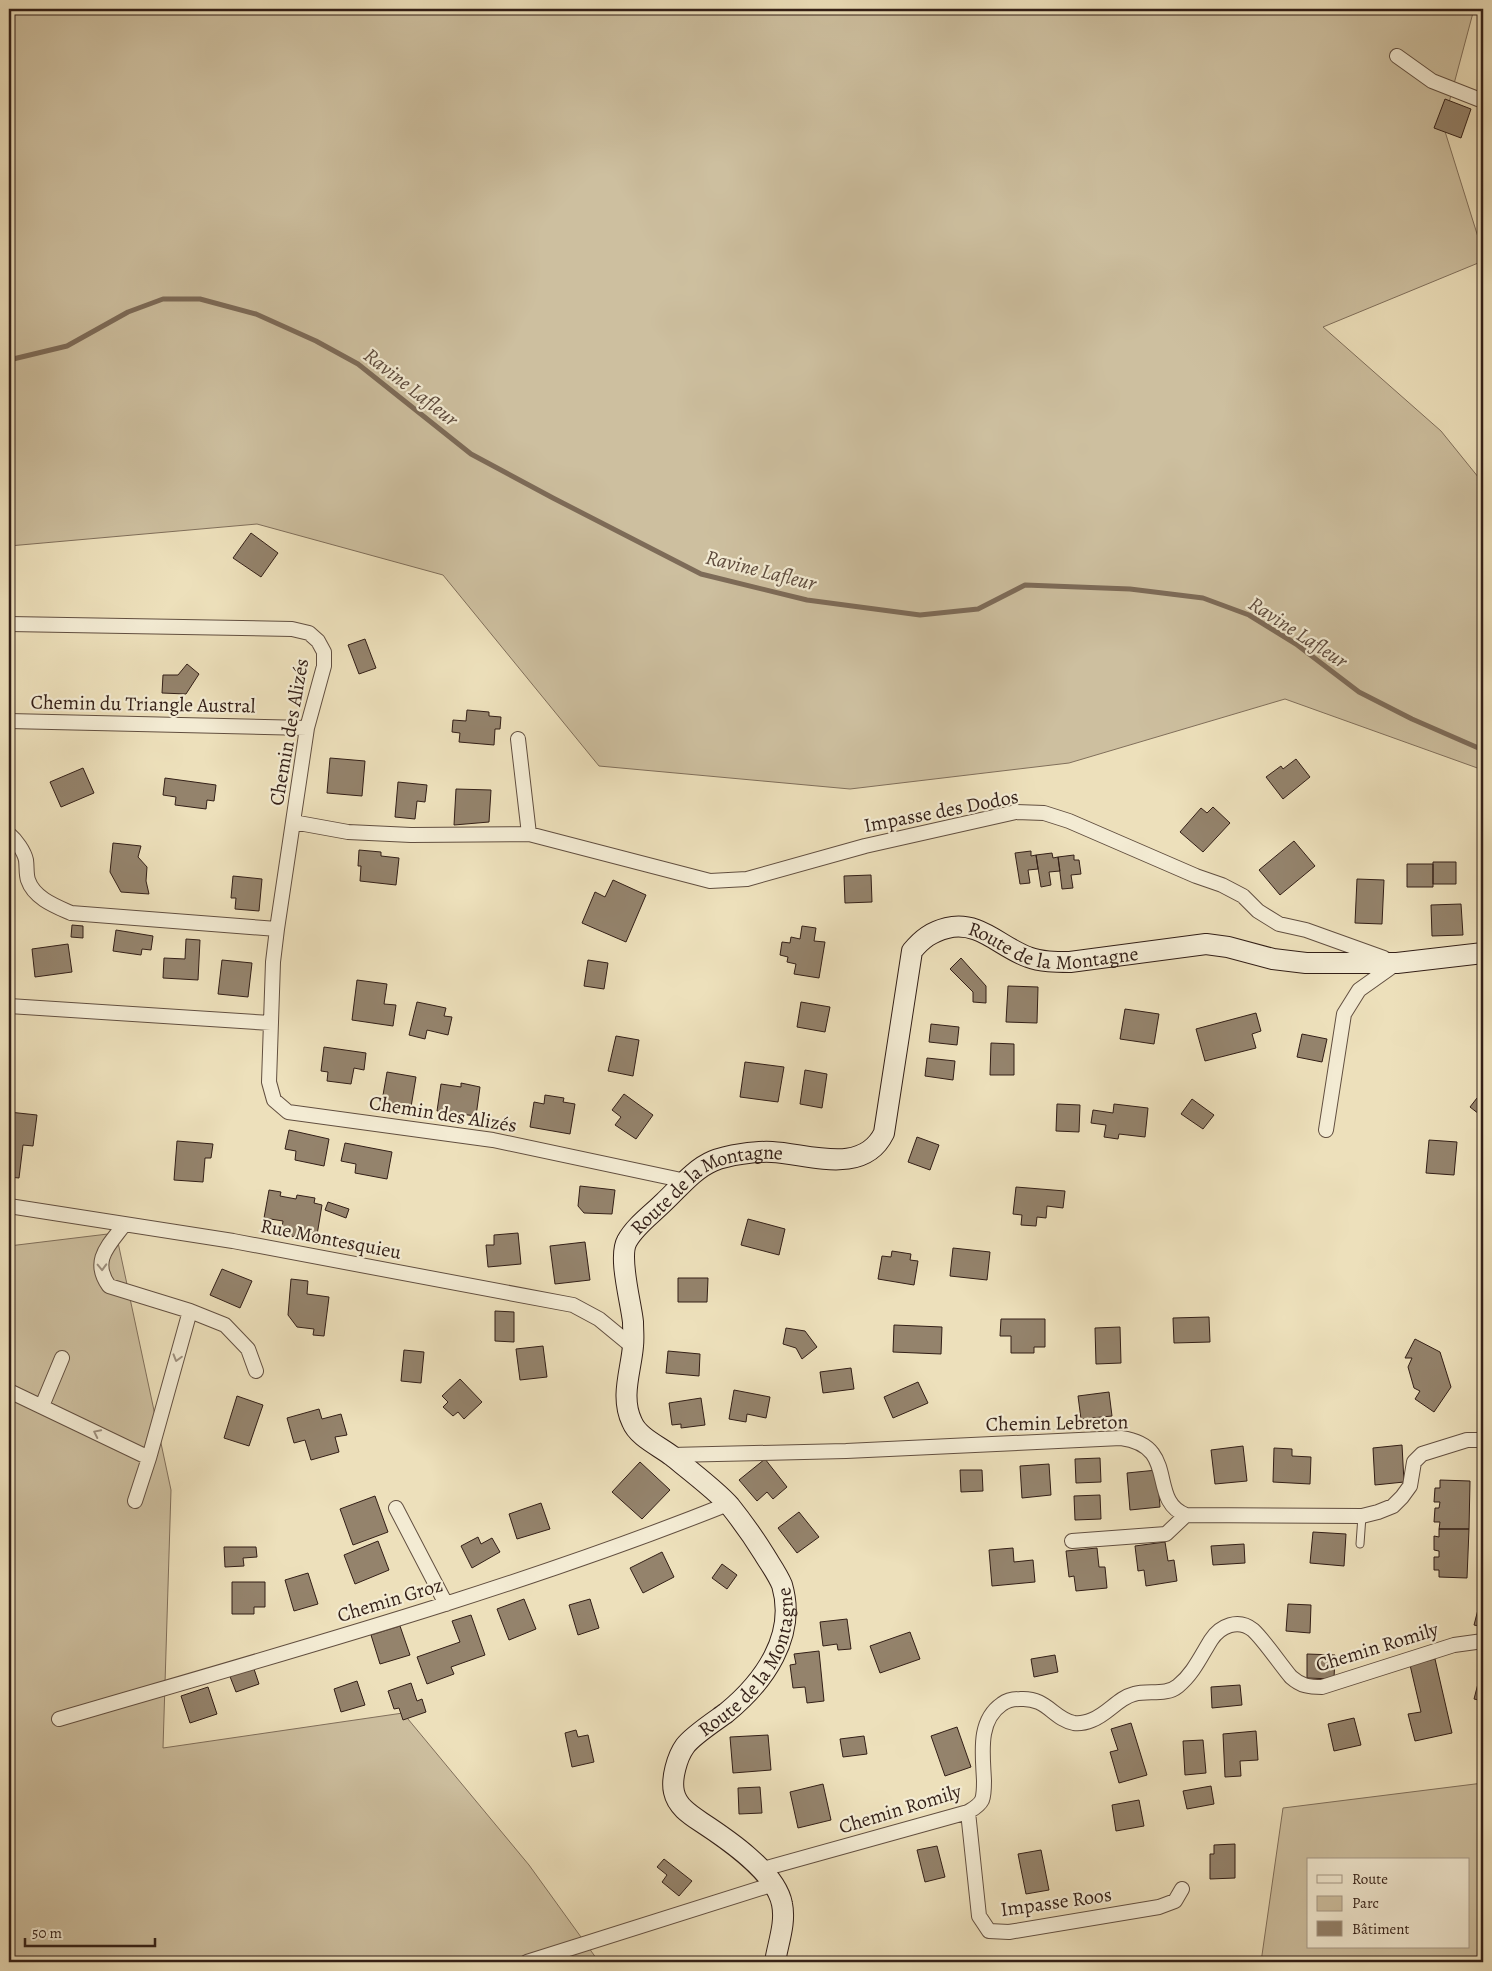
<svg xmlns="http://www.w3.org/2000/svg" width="1492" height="1971" font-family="Alegreya,serif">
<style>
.green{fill:#cdbf9f;stroke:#806f5b;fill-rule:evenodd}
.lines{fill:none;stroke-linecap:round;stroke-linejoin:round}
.stream{stroke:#7d6b58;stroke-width:5}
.building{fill:#94836c;stroke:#331f17}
.service-casing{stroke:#624f40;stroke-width:9}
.minor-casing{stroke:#624f40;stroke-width:16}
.secondary-casing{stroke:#331f17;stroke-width:22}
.service{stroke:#f3ebd3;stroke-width:7}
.minor{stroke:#f3ebd3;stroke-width:14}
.secondary{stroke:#f3ebd3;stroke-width:20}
.oneway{stroke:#9d8f7e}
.labels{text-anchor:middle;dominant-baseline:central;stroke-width:4.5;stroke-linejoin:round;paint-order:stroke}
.street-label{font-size:20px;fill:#331f17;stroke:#f3ebd3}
.water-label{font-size:21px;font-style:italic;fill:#5e4b3d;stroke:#f3ebd3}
</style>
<rect width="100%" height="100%" fill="#ede0bb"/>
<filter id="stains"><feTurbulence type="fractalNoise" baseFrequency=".004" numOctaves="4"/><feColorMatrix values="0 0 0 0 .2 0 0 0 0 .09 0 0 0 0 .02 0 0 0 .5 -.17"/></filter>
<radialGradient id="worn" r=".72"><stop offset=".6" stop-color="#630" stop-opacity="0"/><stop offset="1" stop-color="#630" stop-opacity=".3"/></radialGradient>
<path class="green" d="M9,9H1474L1443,125L1483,253V261L1323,327L1441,431L1483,483V770L1285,699L1069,763L850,789L599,766L443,575L257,524L9,546Z
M116,1233L171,1490L163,1748L403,1713L529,1865L599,1962H9V1246Z
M1483,1783V1962H1261L1283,1808ZM1308,1860H1468V1947H1308Z"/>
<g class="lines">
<path class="stream" d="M9,360L67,346L128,312L163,299H200L256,314L316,341L358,364L471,454L553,498L701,574L807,600L920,615L978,609L1025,585L1130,589L1203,598L1249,615L1296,644L1359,692L1412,719L1483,750"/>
</g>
<path class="building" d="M1445,99L1471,109L1461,138L1434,128Z
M251,533L278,553L261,577L233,558Z
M365,639L376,668L359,674L348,645Z
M187,664L199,674L186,694L162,693L163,675H178Z
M467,710L489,712V716L501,717L500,729H495L494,745L459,742L460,733L452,732L453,720L466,721Z
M330,758L365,761L362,796L327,793Z
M1296,759L1310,777L1283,799L1266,777L1281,766L1283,769Z
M83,768L94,793L61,807L50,782Z
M165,778L216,785L214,801L207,800L206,809L175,805L176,797L163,795Z
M398,782L427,785L425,802L417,801L415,819L395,817Z
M456,789L491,790L489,822L454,825Z
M1213,807L1230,823L1203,852L1180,832L1201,808L1207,813Z
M1294,841L1315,866L1280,895L1259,870Z
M113,843L141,846L138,857L147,867L146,881L149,894L121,892L110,872Z
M359,850L381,852V856L399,858L396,885L360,881L361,866H358Z
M1031,851V856L1036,855L1038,869L1028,870L1030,883L1020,884L1015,853Z
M1052,853L1053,858L1058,857L1060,871L1049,872L1051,885L1041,887L1036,855Z
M1074,855V860H1079L1081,874L1071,875L1073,888L1062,889L1058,857Z
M1433,862H1456V884H1433Z
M1407,864H1433V887H1407Z
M871,875L872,902L845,903L844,876Z
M233,876L262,879L259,911L235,909L236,898H231Z
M1357,879L1384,880L1382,924L1355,923Z
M613,880L646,895L626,942L582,923L595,892L605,897Z
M1461,904L1463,935L1432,936L1431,905Z
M72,925L83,926V938L71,937Z
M802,926L816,928L814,941L825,942L819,978L794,974L796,964L787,962L788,957L780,955L782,942L790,943L791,937L800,939Z
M116,930L153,936L151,950L142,949L141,955L113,951Z
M186,939L200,940L198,980L163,978L164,958L185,959Z
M68,944L72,972L35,977L32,949Z
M961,958L986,986V1003L973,1002V992L950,969Z
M222,960L252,963L248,997L218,994Z
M588,960L608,963L604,989L584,986Z
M357,980L387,984L384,1004L396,1005L393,1026L352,1020Z
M1008,986L1038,987L1037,1023L1006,1022Z
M417,1002L446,1008L444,1016L452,1017L448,1035L427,1030L425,1039L409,1035Z
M801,1002L830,1007L825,1032L797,1027Z
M1125,1009L1159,1014L1154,1044L1120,1039Z
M1256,1013L1261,1031L1252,1034L1256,1048L1205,1061L1196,1029Z
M931,1024L959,1027L957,1045L929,1042Z
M1302,1034L1327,1039L1322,1062L1297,1057Z
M616,1036L639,1040L633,1076L608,1071Z
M991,1043L1014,1044V1075H990Z
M324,1047L366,1053L364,1070L354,1068L351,1084L327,1081L328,1072L321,1071Z
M927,1058L955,1061L953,1080L925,1076Z
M745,1062L784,1067L778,1102L740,1097Z
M805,1070L827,1074L822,1108L800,1104Z
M387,1072L416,1077L410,1113L389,1109L390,1103L382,1101Z
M461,1083L480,1087L476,1116L437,1111L441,1084L461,1087Z
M624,1094L653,1115L636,1139L615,1125L621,1117L612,1110Z
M545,1095L564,1098L563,1102L575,1104L570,1134L530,1127L534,1102L544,1104Z
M1477,1098L1483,1103V1109L1479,1114L1470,1107Z
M1192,1099L1214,1115L1203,1129L1181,1114Z
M1057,1104L1080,1105L1079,1132L1056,1131Z
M1114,1104L1148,1108L1145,1137L1119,1134L1118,1139L1104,1137L1106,1125L1091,1123L1093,1110L1113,1113Z
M9,1112L37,1115L33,1146L23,1145L19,1178L9,1177Z
M289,1130L329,1139L324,1166L295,1160L296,1151L285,1149Z
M917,1137L939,1145L930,1170L908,1162Z
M1429,1140L1457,1142L1454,1175L1426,1173Z
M177,1141L213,1144L211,1158H205L203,1182L174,1180Z
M345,1143L392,1152L387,1179L355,1173L356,1164L341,1161Z
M580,1186L615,1190L612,1214L584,1213L578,1206Z
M1016,1187L1065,1191L1063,1208L1047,1206L1046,1218L1037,1217L1036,1226L1021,1225L1022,1215L1013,1214Z
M269,1190L281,1192L280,1196L296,1199L297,1195L315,1198L314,1203L322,1205L316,1241L281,1234L283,1221L264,1218Z
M328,1202L349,1209L346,1218L325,1210Z
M748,1219L785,1229L779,1255L741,1245Z
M518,1233L521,1264L488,1267L486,1245H494V1235Z
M585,1242L590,1280L555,1284L550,1246Z
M953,1248L990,1252L987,1280L950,1276Z
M892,1251L911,1254L910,1260L918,1261L914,1285L878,1279L882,1256L891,1257Z
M222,1269L252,1281L240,1308L210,1295Z
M678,1278H708L707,1302H678Z
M291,1279L308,1281L307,1294L329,1297L324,1336L313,1335L314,1329L297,1327L288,1315Z
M495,1311L514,1312V1342L495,1341Z
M1209,1317L1210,1342L1174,1343L1173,1318Z
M1001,1319H1045V1347H1034V1353H1011V1336H1000Z
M894,1325L942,1327L941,1354L893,1352Z
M1120,1327L1121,1363L1096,1364L1095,1328Z
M786,1328L805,1331L817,1347L802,1359L796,1348L783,1344Z
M1415,1339L1440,1352L1451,1387L1434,1412L1415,1399L1420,1391L1414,1388L1408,1367L1412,1358H1405Z
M543,1346L547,1377L520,1380L516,1349Z
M404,1350L424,1352L421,1383L401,1381Z
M668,1351L700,1354L699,1376L666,1373Z
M851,1368L854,1389L823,1393L820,1372Z
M460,1379L482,1402L464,1419L458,1412L453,1416L443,1407L448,1402L442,1396Z
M918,1382L928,1403L893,1418L884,1397Z
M734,1390L770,1397L766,1418L747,1414L746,1422L729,1419Z
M1109,1392L1112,1416L1081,1419L1078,1396Z
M237,1396L263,1405L249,1446L224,1438Z
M701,1398L705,1425L681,1428V1424L672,1425L669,1403Z
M319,1409L322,1419L341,1414L347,1435L335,1437L339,1452L311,1460L305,1440L294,1443L287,1418Z
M1402,1445L1404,1482L1375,1485L1373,1448Z
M1243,1446L1247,1481L1215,1484L1211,1450Z
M1274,1448L1292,1449V1456L1311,1457L1310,1484L1273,1482Z
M1100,1458L1101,1482L1076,1483L1075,1459Z
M765,1459L787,1487L773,1499L767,1492L757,1501L739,1480Z
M640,1462L670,1490L642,1519L612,1492Z
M1049,1464L1051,1495L1022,1498L1020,1466Z
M960,1470H982L983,1491L961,1492Z
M1157,1470L1160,1507L1130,1510L1127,1473Z
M1440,1480L1470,1481L1469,1529H1439L1440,1522H1434L1435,1508H1439L1440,1502H1434L1435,1488H1440Z
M1100,1495L1101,1519L1075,1520L1074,1496Z
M375,1496L388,1532L353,1545L340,1509Z
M541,1503L550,1529L517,1539L509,1514Z
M799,1512L819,1537L797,1553L778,1528Z
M1439,1529H1469L1467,1578L1439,1577V1570H1434V1557H1439V1551L1434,1550V1536L1439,1537Z
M1313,1532L1346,1534L1344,1566L1310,1563Z
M478,1537L481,1544L492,1538L500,1552L472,1568L461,1546Z
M378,1541L389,1570L355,1584L344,1555Z
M1165,1542L1168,1561L1174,1560L1177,1581L1146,1586L1144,1570L1138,1571L1135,1546Z
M1244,1544L1245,1563L1213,1565L1211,1546Z
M224,1547H256L257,1557L243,1558L244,1566L225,1567Z
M1013,1548L1014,1562L1033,1560L1035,1582L992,1586L989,1550Z
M1097,1548L1099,1567H1105L1107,1588L1076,1591L1074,1576L1069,1577L1066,1551Z
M662,1552L674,1577L643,1593L630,1568Z
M722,1564L737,1575L727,1589L712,1578Z
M308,1573L318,1604L294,1611L285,1580Z
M232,1582H265V1607H254V1614H232Z
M1481,1598H1483V1627L1474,1625Z
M524,1599L536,1629L509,1640L497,1609Z
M590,1599L599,1628L578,1635L569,1605Z
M1288,1604L1311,1605L1310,1633L1286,1631Z
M471,1615L485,1655L451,1667L454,1674L427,1684L417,1657L460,1642L452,1621Z
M847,1619L851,1649L838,1650L837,1644L823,1646L820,1622Z
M400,1626L410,1655L380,1664L371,1635Z
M910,1632L920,1659L880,1673L870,1646Z
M819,1651L824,1701L807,1703L805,1687L793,1688L790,1665L796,1664L794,1654Z
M1307,1654L1335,1655L1334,1679L1307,1678Z
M1055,1655L1058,1672L1034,1677L1031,1659Z
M1435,1659L1452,1733L1415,1741L1408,1714L1421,1712L1410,1665Z
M253,1666L259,1684L236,1692L229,1674Z
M1481,1672H1483V1701L1474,1699Z
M357,1681L365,1705L341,1712L334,1689Z
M411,1683L417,1701L422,1699L426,1712L403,1720L399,1708L394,1709L388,1691Z
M1240,1685L1242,1705L1212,1708L1211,1687Z
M208,1687L217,1714L190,1723L181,1696Z
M1354,1718L1361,1745L1334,1751L1328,1724Z
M1131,1723L1147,1775L1119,1783L1110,1752L1118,1750L1111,1729Z
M957,1727L971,1767L945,1776L931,1736Z
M576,1730L578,1737L588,1735L594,1762L572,1767L565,1733Z
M1256,1731L1258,1760L1240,1761L1241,1776L1225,1777L1223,1734Z
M768,1735L771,1770L733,1773L730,1737Z
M864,1736L867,1754L843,1757L840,1739Z
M1203,1740L1206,1773L1185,1775L1183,1741Z
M823,1784L831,1820L798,1828L790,1792Z
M1211,1786L1214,1804L1187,1809L1183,1791Z
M760,1787L762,1813L739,1814L738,1788Z
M1139,1800L1144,1826L1116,1831L1112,1805Z
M1235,1844V1878L1210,1879V1854H1214V1845Z
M937,1846L945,1877L925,1882L917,1850Z
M1041,1850L1049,1890L1026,1894L1018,1854Z
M664,1859L692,1881L679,1896L662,1882L667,1875L657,1867Z
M973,1959L974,1962H954Z"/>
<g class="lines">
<g class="service-casing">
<path id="service" d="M1360,1544L1362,1516"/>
</g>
<g class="minor-casing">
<path id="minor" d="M1397,56L1432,81L1483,101
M9,624L292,629L309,633L318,641L324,652V666L307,728L277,929L273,962L269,1082L274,1100L288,1112L493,1140L686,1181
M9,721L307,728
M518,739L529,834
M293,822L348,832L411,835L529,834L710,881L747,879L865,846L1016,812L1044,813L1069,821L1196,876L1222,885L1243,896L1258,911L1279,924L1306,930L1384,958
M9,834C16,840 24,851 26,860C27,867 26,874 28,880C34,898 55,906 71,913L277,929
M9,1006L271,1023
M1326,1130L1344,1014L1359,990L1397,963
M9,1206L233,1241L573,1305L599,1319L633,1347
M124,1225C108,1246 91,1261 109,1286L190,1311L225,1325L248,1349L256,1371
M9,1391L149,1458L190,1311
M42,1406L62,1358
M671,1455L846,1451L1121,1438C1180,1446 1147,1500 1186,1515L1362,1516L1378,1512L1393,1506L1402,1497L1410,1486L1414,1462L1422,1454L1467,1440H1483
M135,1501L149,1458
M396,1508L446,1604
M1072,1541L1166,1534L1186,1515
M59,1719C284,1653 510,1591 728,1504
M968,1812L979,1916L989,1931L1009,1932L1159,1907L1175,1901L1182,1889
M763,1869L968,1812C973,1809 979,1806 982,1800C984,1795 984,1787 984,1781C983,1755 977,1721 1002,1704C1006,1701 1014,1699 1020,1699C1047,1697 1053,1719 1074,1723C1080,1724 1087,1722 1092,1720C1108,1714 1118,1698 1134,1694C1148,1690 1166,1696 1178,1686C1193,1674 1201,1656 1211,1640C1220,1626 1238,1618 1253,1630C1264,1640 1280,1664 1291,1677C1301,1686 1309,1687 1322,1687L1454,1645L1483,1641
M527,1962L774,1884"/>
</g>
<g class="secondary-casing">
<g id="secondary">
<path id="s1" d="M775,1962C778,1943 786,1923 782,1904C776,1872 727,1839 701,1822C689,1814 677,1806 674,1792C671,1779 677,1757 685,1746C692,1736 715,1721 726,1713C764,1682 797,1636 782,1585C778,1575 770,1564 764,1554C754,1538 742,1521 730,1506C717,1491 688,1469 672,1456C659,1446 638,1437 632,1422C620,1397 631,1371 633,1346C634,1338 633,1330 633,1322C631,1302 618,1257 627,1241C635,1226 652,1214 664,1202C679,1188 694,1169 713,1161C727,1155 757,1151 772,1152C809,1154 863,1176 884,1133L912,951C922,939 931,932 947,928C979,920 1000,947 1028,957C1041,962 1056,962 1070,962L1206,944L1228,947L1273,959L1306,963H1397L1483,953"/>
</g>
</g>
<use href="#service" class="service"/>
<use href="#minor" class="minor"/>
<use href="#secondary" class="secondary"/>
</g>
<defs><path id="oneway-chevron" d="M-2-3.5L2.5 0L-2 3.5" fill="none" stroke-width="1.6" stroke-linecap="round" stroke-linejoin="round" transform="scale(1.25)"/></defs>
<g class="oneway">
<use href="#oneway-chevron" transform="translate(102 1267) rotate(88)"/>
<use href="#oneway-chevron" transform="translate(177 1358) rotate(106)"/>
<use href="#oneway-chevron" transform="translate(97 1433) rotate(-154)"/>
</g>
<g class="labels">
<g class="street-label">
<text transform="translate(143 704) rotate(1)">Chemin du Triangle Austral</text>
<text transform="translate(289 732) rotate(-80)">Chemin des Alizés</text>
<text transform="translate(941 811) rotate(-11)">Impasse des Dodos</text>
<text stroke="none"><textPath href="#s1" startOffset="1514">Route de la Montagne</textPath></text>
<text transform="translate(443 1114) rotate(9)">Chemin des Alizés</text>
<text stroke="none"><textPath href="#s1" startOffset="976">Route de la Montagne</textPath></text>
<text transform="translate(331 1239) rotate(11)">Rue Montesquieu</text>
<text transform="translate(1057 1423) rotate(-1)">Chemin Lebreton</text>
<text transform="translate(390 1600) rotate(-17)">Chemin Groz</text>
<text transform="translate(1377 1647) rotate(-17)">Chemin Romily</text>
<text stroke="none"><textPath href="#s1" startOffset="376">Route de la Montagne</textPath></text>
<text transform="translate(900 1809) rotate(-17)">Chemin Romily</text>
<text transform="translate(1056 1902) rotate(-8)">Impasse Roos</text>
</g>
<g class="water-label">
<text transform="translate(411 387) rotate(38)">Ravine Lafleur</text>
<text transform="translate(761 570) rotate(14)">Ravine Lafleur</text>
<text transform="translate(1298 632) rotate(33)">Ravine Lafleur</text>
</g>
</g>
<rect width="1492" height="1971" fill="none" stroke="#ede0bb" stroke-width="30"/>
<rect x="10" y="10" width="1472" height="1951" fill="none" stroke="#331f17" stroke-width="2.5"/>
<rect x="15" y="15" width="1462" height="1941" fill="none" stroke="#331f17"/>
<rect x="1307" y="1858" width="162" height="90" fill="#f3ebd3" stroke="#a69988"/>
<rect x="1317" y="1875" width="25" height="8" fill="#f3ebd3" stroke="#a69988"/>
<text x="1352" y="1884" font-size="15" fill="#331f17">Route</text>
<rect x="1317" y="1896" width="25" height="15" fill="#cdbf9f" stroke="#a69988"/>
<text x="1352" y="1908" font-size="15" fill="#331f17">Parc</text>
<rect x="1317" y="1921" width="25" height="15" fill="#94836c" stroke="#a69988"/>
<text x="1352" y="1934" font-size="15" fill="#331f17">Bâtiment</text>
<path d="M25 1938v8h130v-8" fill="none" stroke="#331f17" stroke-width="2.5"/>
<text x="32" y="1938" font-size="15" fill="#331f17" stroke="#f3ebd3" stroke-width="4" paint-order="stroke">50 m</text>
<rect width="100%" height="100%" filter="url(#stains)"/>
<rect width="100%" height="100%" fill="url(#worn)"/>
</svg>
